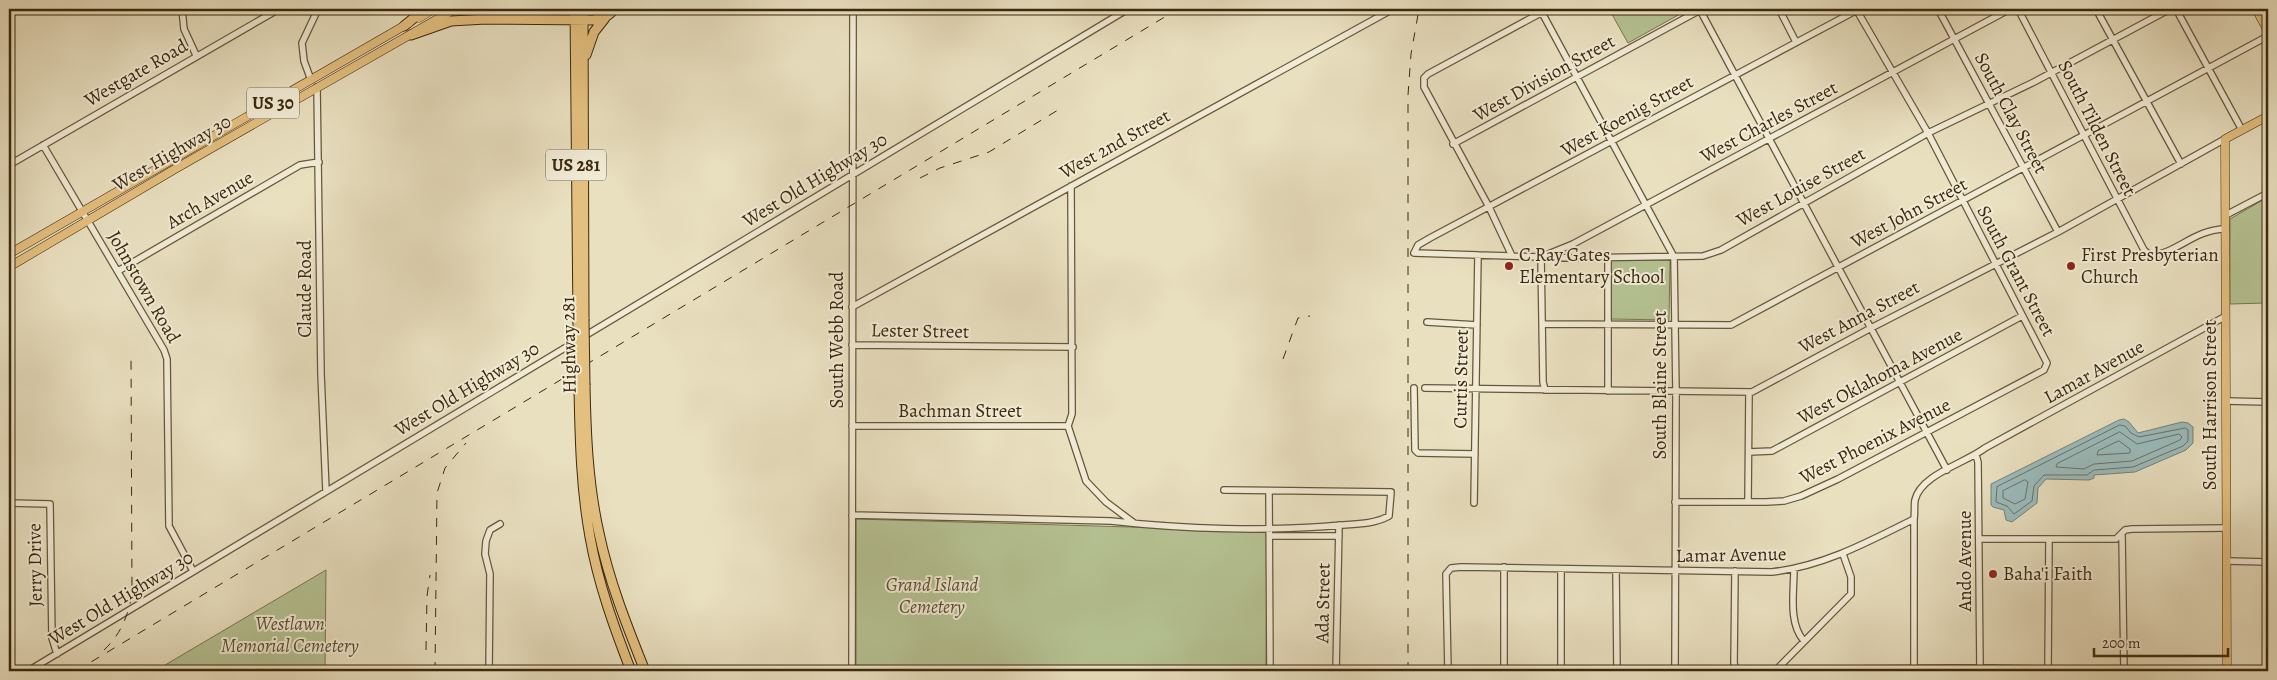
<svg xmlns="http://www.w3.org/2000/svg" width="2277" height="680" font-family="Alegreya,serif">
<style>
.green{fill:#b5c293;stroke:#787650}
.water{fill:#9bbbbc;stroke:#758176}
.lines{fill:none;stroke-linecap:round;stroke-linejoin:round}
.shore{stroke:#6b7265;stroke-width:1}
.minor-casing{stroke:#66573a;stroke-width:8}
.major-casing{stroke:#3b290e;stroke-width:9}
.highway-casing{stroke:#3b290e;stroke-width:11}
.minor{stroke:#f1ebd6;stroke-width:5.5}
.major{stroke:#e4c080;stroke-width:8}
.highway{stroke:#e4c080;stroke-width:9}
.rail{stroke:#3b290e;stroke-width:1;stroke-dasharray:9 9;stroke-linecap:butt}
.highway-bridge-casing{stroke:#3b290e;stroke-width:11;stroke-linecap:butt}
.highway-bridge{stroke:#e4c080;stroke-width:9}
.poi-dot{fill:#8f2418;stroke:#f1ebd6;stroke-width:2}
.labels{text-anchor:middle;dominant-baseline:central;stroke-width:4;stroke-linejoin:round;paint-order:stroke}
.shield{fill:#f1ebd6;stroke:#72634a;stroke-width:1}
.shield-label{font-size:18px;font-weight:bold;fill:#3b290e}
.street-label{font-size:19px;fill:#3b290e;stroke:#f1ebd6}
.poi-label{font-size:19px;fill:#3b290e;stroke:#f1ebd6;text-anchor:start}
.park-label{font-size:19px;font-style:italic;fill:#5a4f2f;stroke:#f1ebd6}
</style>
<rect width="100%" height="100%" fill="#e9e0c0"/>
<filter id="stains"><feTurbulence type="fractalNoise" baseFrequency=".004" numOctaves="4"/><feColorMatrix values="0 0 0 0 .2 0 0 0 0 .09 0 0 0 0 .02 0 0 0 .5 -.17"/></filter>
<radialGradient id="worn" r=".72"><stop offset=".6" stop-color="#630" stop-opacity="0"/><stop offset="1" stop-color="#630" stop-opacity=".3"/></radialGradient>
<path class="green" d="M1609,9H1689L1628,43Z
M2268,197V370H2265V303L2230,304V219Z
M1611,259L1670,260L1669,320L1610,319Z
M856,519L1267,531L1266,671H856Z
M326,570L325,671H155Z"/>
<path class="water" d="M2124,419L2129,422L2138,433L2182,422L2188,423L2193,427V443L2186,450L2135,472L2094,475V478L2089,480L2046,479L2038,488L2037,503L2012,522L2006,520L2004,510L1993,507L1991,505V484L2119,420Z"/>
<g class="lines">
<path class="shore" d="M2120,425L2125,426L2131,433L2139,437L2185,428L2188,430V441L2183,446L2133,467L2094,470L2087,475H2044L2034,486L2032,501L2014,514L2007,506L1996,502L1997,487Z
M2120,432L2137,444L2179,434L2182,437L2180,440L2132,461L2094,464L2084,469L2056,467L2057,464Z
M2119,441L2130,449V453L2097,455L2098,451Z
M2025,480L2028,482L2025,499L2015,504L2003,498V491Z"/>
<g class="minor-casing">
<path id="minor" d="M182,9L184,29L196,55
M1540,9L1674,257L1676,392L1675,671
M1779,9L1796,42
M1859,9L1430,238L1418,245L1414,253L1573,258L1703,256L1721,250L1928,133L2034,82L2170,9
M1938,9L2058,232
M2018,9L2144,250L2150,255C2176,255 2193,229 2226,229
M2096,9L2181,164
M2176,9L2242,130
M1700,10L1947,470
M311,80L304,61L302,43L318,9
M317,87L321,374L326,491
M1453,144L1702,9
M43,145L164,350L167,359L169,526L193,571
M9,165L279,9
M1071,186L1072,414L1068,426L1086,481L1106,502L1134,523
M2226,215L2268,193
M1512,256L1489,207L1424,87V78L1428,74L1548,9
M118,271L300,165L319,162
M852,307L1393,9
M1427,322L1477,325
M1542,324L1731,325L2268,36
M852,345L1073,347
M1414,388L1415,450L1418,453L1475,454
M1425,388L1752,392L1871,328L2058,232L2225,139
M1545,390L1543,382L1541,257L1573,244L2010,9
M1608,391V258
M2226,401L2268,402
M852,426H1068
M1749,452L1772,451L2022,316
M1976,455L1978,462L1980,668
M1269,491L1270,671
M1675,502H1766L1784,501L1801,496L1838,479L2044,370L2047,363L1928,133L1856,9
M1748,502L1749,392
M9,503L50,504L52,638L57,654
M1474,503L1478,255
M852,515L1111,521C1183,529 1269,532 1341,525C1358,524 1374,524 1389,516L1391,492L1224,490
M2122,535L2124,671
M1271,536H1339
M1980,539H2116L2125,530L2132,529L2227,528
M2227,561L2268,562
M1561,569V671
M1794,569C1794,592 1788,623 1804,641
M1616,570L1617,671
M1735,571L1734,663L1736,671
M1858,669L1980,668L2039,669L2053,671
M2048,669L2049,539
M28,671L1128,9
M489,671L490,574L485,554L486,541L490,530L500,524
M852,671L853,9
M1336,671L1339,525
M1448,671L1446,574L1451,568L1461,567L1772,572C1824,566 1868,542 1914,519
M1504,671V567
M1775,671L1851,594V577L1843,554
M1914,671V519C1915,513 1914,506 1915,500C1921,474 1966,463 1985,448L2226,316"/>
</g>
<g class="major-casing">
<path id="major" d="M2256,9L2268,31
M419,18L434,9
M9,254L409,23
M9,267L175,169L455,9
M2227,671L2225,139L2268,116"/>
</g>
<g class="highway-casing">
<path id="highway" d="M575,9L578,322
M583,9L584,319
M404,26L425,9
M411,35L451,21L486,19L594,20L608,15L615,9
M586,55L594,32L605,18
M585,385C586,435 588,484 599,533C609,581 627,626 645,671
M579,389C580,439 581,488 590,537C598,583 614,627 631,671"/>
</g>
<use href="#minor" class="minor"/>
<use href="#major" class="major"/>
<use href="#highway" class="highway"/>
<path class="rail" d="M920,178L940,168L989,152L1063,107
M1283,359L1298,318L1310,316
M104,650C121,634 128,616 132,594L131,352
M426,650L427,596L430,575
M76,671L1178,9
M435,671L437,493L445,468L466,443
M1408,671V95L1411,54L1419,9"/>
<g class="highway-bridge-casing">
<path id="highway-bridge" d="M584,319L585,385
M578,322L579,389"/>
</g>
<use href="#highway-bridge" class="highway-bridge"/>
</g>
<g class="poi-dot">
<circle cx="1509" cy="266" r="5"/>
<circle cx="2071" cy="266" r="5"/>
<circle cx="1993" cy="574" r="5"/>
</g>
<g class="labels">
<g class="shield">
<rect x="247" y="87.5" width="52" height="31" rx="4"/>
<rect x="546" y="149.5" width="60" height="31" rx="4"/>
</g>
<g class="shield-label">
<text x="273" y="103">US 30</text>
<text x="576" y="165">US 281</text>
</g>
<g class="street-label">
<text transform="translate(136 73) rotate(-30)">Westgate Road</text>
<text transform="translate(1544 78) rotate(-29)">West Division Street</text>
<text transform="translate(2011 113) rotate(62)">South Clay Street</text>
<text transform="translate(1627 116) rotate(-29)">West Koenig Street</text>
<text transform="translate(1769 122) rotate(-28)">West Charles Street</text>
<text transform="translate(2097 128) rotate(63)">South Tilden Street</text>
<text transform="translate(1115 144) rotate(-29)">West 2nd Street</text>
<text transform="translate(172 153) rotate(-30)">West Highway 30</text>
<text transform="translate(815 180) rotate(-31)">West Old Highway 30</text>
<text transform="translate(1801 187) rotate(-29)">West Louise Street</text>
<text transform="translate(210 200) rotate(-30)">Arch Avenue</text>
<text transform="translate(1909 213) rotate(-28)">West John Street</text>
<text transform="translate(2016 271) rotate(62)">South Grant Street</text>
<text transform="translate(144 287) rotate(60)">Johnstown Road</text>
<text transform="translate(305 289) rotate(-90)">Claude Road</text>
<text transform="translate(1859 317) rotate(-28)">West Anna Street</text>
<text transform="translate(920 331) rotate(1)">Lester Street</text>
<text transform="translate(837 340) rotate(-90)">South Webb Road</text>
<text transform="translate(569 345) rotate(-91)">Highway 281</text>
<text transform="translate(2094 372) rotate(-29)">Lamar Avenue</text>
<text transform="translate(1880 376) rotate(-28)">West Oklahoma Avenue</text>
<text transform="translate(1461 379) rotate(-89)">Curtis Street</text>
<text transform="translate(1660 385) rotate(-90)">South Blaine Street</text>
<text transform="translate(467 389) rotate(-31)">West Old Highway 30</text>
<text transform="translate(2210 405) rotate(-90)">South Harrison Street</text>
<text x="960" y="411">Bachman Street</text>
<text transform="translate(1875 441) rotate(-27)">West Phoenix Avenue</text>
<text transform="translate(1731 555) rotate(-1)">Lamar Avenue</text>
<text transform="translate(1965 561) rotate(-90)">Ando Avenue</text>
<text transform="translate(35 565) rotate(-91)">Jerry Drive</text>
<text transform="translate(121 598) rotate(-31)">West Old Highway 30</text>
<text transform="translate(1323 603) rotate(-89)">Ada Street</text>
</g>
<g class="poi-label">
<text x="1519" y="255">C Ray Gates<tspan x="1519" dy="22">Elementary School</tspan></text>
<text x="2081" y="255">First Presbyterian<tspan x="2081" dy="22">Church</tspan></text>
<text x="2003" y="574">Baha'i Faith</text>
</g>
<g class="park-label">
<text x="932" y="585">Grand Island<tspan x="932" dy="22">Cemetery</tspan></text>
<text x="290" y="624">Westlawn<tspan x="290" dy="22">Memorial Cemetery</tspan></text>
</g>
</g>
<rect width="2277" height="680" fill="none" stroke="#e9e0c0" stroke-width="30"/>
<rect x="10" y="10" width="2257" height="660" fill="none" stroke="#3b290e" stroke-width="2.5"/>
<rect x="15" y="15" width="2247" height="650" fill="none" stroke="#3b290e"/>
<path d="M2094 648v8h134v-8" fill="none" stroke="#3b290e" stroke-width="2.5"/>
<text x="2102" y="648" font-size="15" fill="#3b290e" stroke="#f1ebd6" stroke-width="4" paint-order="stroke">200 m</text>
<rect width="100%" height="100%" filter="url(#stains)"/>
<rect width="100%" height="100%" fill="url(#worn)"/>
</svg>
